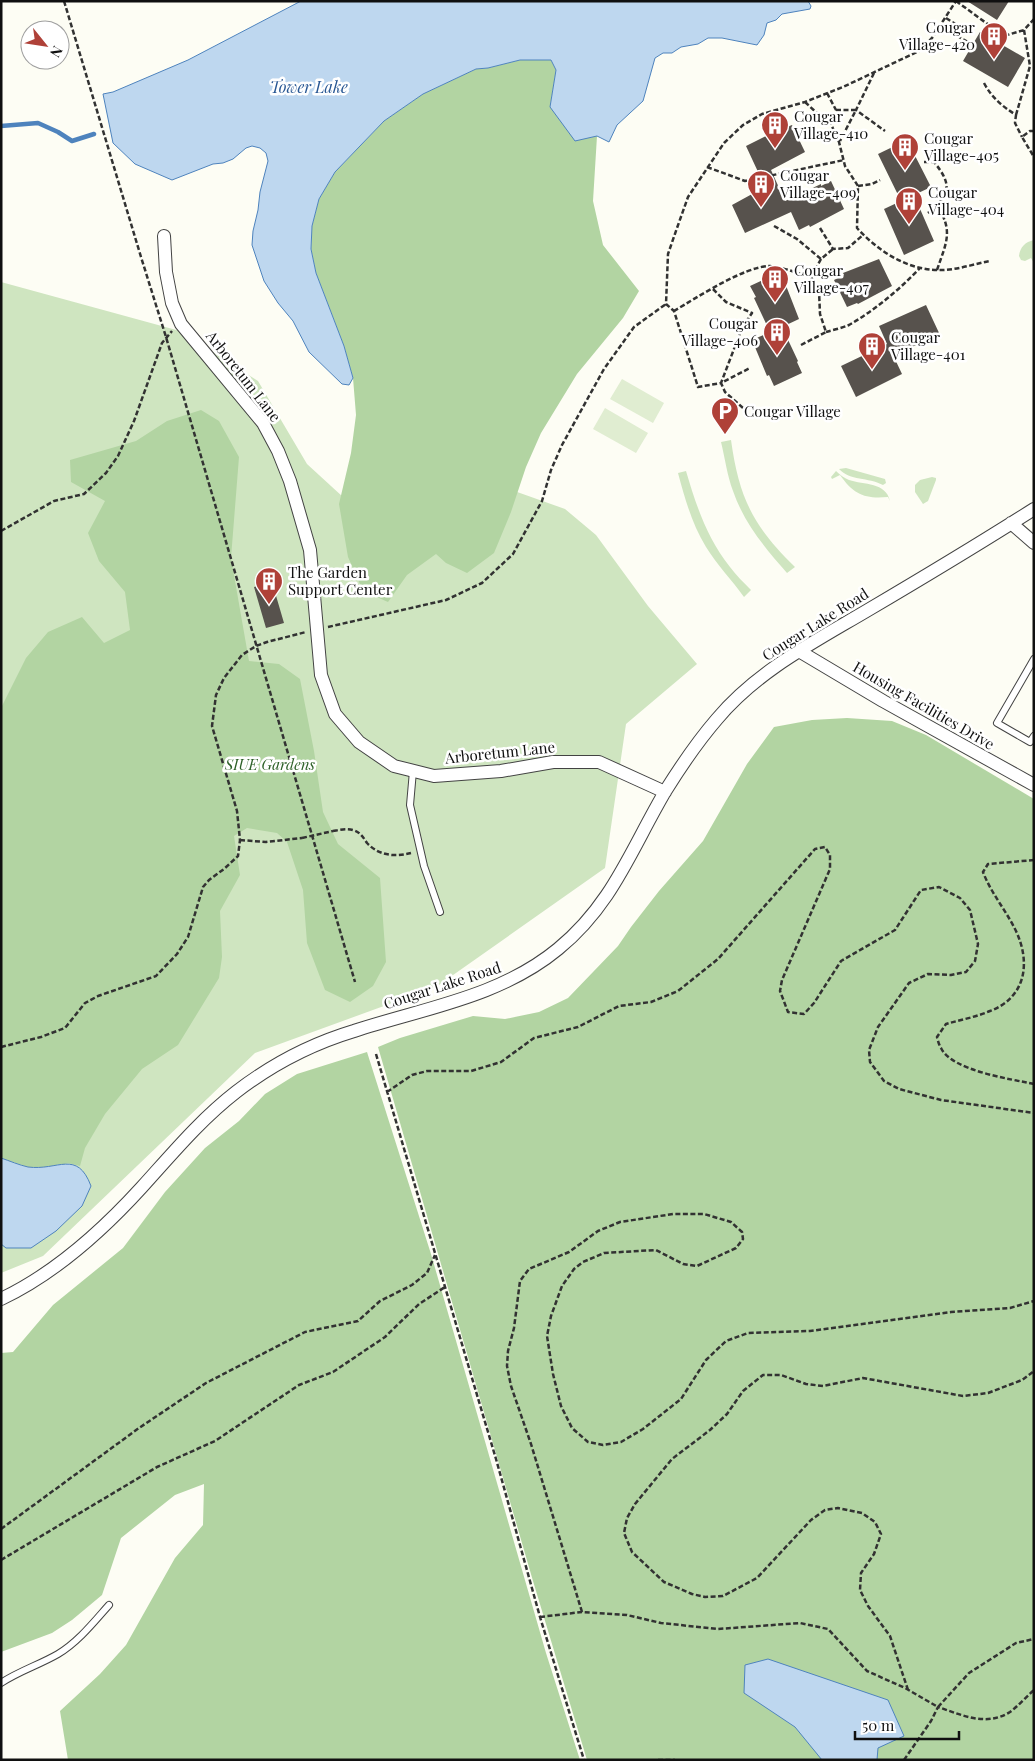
<svg xmlns="http://www.w3.org/2000/svg" width="1035" height="1761" font-family="'Playfair Display',serif">
<style>
.green{fill:#cfe5c0}
.forest{fill:#b2d4a2}
.pitch{fill:#e0edd1}
.water{fill:#bed7ef;stroke:#4e83bd}
.lines{fill:none;stroke-linecap:round;stroke-linejoin:round}
.stream{stroke:#4e83bd;stroke-width:4.5}
.building{fill:#57524d}
.lane-casing{stroke:#434343;stroke-width:8}
.street-casing{stroke:#434343;stroke-width:14}
.path{stroke:#323232;stroke-width:2.5;stroke-dasharray:5 2.5;stroke-linecap:butt}
.lane{stroke:#fff;stroke-width:6}
.street{stroke:#fff;stroke-width:12}
.path-bridge{stroke:#323232;stroke-width:2.5;stroke-dasharray:5 2.5;stroke-linecap:butt}
.labels{text-anchor:middle;dominant-baseline:central;stroke-width:5;stroke-linejoin:round;paint-order:stroke}
.poi-label{font-size:15px;fill:#101010;stroke:#fff;text-anchor:start}
.street-label{font-size:15px;fill:#101010;stroke:#fff}
.park-label{font-size:15px;font-style:italic;fill:#2c6027;stroke:#fff}
.water-label{font-size:16px;font-style:italic;fill:#275693;stroke:#fff}
</style>
<rect width="100%" height="100%" fill="#fdfdf4"/>
<path class="green" d="M1034,240V263L1031,258L1025,261L1021,260L1019,256C1020,247 1025,242 1034,240Z
M1,282L180,331L258,381L307,464L343,497L495,484L565,509L596,535L648,606L697,664L626,724L605,868L436,987L255,1053L43,1256L1,1273Z
M731,440C739,498 753,526 795,567L787,573C765,548 744,523 733,491C727,475 725,458 721,442Z
M846,468L885,479L886,483L883,485C868,477 850,481 839,469Z
M686,471C696,505 707,538 730,567C736,575 744,583 751,590L744,597C732,580 717,565 706,547C692,524 685,499 678,473Z
M836,471C840,475 844,478 849,480C864,485 886,482 890,501L888,497C865,499 854,495 840,475L832,479L831,477Z
M932,477L936,478V480L928,501L923,504L915,492V485L920,480Z"/>
<path class="forest" d="M520,60H551L556,70L550,107L597,136L593,201L603,245L639,291L623,318L577,374L541,433L526,467L511,512L494,553L467,573L446,563L436,554L407,575L388,602L363,591L348,557L339,504L351,453L356,415L353,378L344,346L316,273L311,249L312,226L319,199L335,172L384,121L423,94L476,69L488,68Z
M201,410L219,421L239,457L231,558L249,661L279,664L300,679L314,751L323,812L338,844L380,878L386,962L373,986L350,1002L325,990L307,943L303,890L287,842L277,833L247,828L234,836L240,875L220,911L222,957L219,978L178,1045L142,1069L105,1114L85,1148L80,1166L68,1163L54,1167H28L1,1158V708L26,658L48,632L82,617L104,643L130,630L125,592L99,561L88,533L105,501L71,482L70,460L136,441L167,421Z
M847,718L892,721L926,735L1034,799V1760H587L533,1581L378,1047L400,1038L473,1016L505,1019L539,1012L568,998L618,946L631,927L659,891L703,841L747,764L774,727L812,720Z
M367,1052L431,1254L546,1653L580,1760H68L60,1711L100,1674L126,1645L175,1558L203,1525L204,1484L175,1495L121,1538L102,1595L72,1620L52,1633L1,1652V1353L13,1352L53,1305L123,1248L165,1192L205,1148L239,1121L265,1094L297,1074Z"/>
<path class="pitch" d="M622,379L664,403L653,423L610,399Z
M605,408L648,433L636,453L593,429Z"/>
<path class="water" d="M301,1H808L811,6L810,9L782,14L776,20L767,23L764,35L757,45L722,38H708L698,44L681,47L672,53H663L655,58L643,101L617,125L609,142L597,136L575,141L550,107L556,70L551,60H520L488,68L476,69L423,94L384,121L335,172L319,199L312,226L311,249L316,273L344,346L353,378L349,385L342,384L309,352L293,321L278,303L264,281L252,245L253,231L258,210L260,192L268,161L266,153L260,148L252,146L246,148L233,159L223,163L213,164L172,180L135,164L113,143L103,94L113,92L188,60Z
M1,1158C10,1161 19,1165 28,1167C58,1171 77,1149 91,1186L82,1206L56,1231L31,1248H6L1,1244Z
M768,1659L888,1700L904,1736L878,1748L877,1760H822L795,1727L744,1693L745,1665Z"/>
<g class="lines">
<path class="stream" d="M1,126L38,123L58,132L72,141L94,134"/>
</g>
<path class="building" d="M967,1H1009L997,20Z
M980,32L1025,58L1008,87L963,61Z
M792,125L805,152L771,170L785,201L821,184V186L831,181L844,209L810,227L809,225L799,230L791,212L745,233L732,205L765,187L746,146L782,128V129Z
M907,140L931,187L914,195L934,241L904,255L884,209L901,201L878,154Z
M879,259L892,286L858,304L857,303L847,307L834,280L844,275L843,273Z
M778,273L783,284L785,283L799,319L782,327L798,361L797,362L802,373L774,386L769,375L767,376L752,340L770,332L754,298L756,297L750,286Z
M926,305L940,335L893,355L902,374L856,397L841,366L887,344L879,326Z
M272,582L284,623L266,628L254,587Z"/>
<g class="lines">
<g class="lane-casing">
<path id="lane" d="M1034,659L997,723L1030,742L1034,736
M413,771L410,805L424,866L440,912
M1,1683C19,1671 39,1665 58,1654C78,1642 93,1623 109,1605"/>
</g>
<g class="street-casing">
<path id="street" d="M164,236L166,272L172,303L181,324L263,423L278,451L290,481L310,550L321,675L335,714L359,742L394,766L434,776L501,771L553,762H599L665,792
M1011,523L1034,543
M799,651L883,701L1034,785
M1,1299C56,1273 102,1231 142,1187C172,1154 200,1120 236,1092C271,1065 311,1044 354,1031C424,1008 500,997 558,949C613,904 631,849 666,790C681,766 698,741 717,719C757,671 814,642 868,610C924,577 979,544 1034,509"/>
</g>
<path class="path" d="M64,1L141,257L166,337L355,982
M956,1L1004,36L1024,30
M946,18L957,25L959,37L968,42
M874,73L856,110L885,131
M984,83C992,98 1002,106 1016,115L1015,123L1022,137
M827,93L836,110L830,122
M805,102L819,115L830,122L839,142L845,166L858,186L857,228C878,251 908,271 941,270C957,270 974,264 990,261
M836,110H856L840,141
M1016,115L1030,66L1024,30L1034,19
M1034,131H1030L1022,137L1034,157
M924,162H934C953,185 950,195 928,213
M707,167L745,181L844,160
M858,186L872,184L880,180
M774,226L797,239L821,259L833,249
M820,228L833,249L848,248L863,235
M937,270C946,243 954,231 937,206
M713,289L726,302L752,313L742,328L721,383L698,387L674,311L666,304L668,254L677,228L688,197L724,143L743,125L762,114L805,102L843,87L919,51L932,38L956,1
M674,311C696,298 745,266 770,266C783,267 799,274 811,277L821,259
M826,332C833,330 842,328 849,325C875,310 899,290 920,268
M801,345L826,332L820,314L819,291L811,277
M743,408L725,392L721,383L750,368
M1,531L54,501L84,494L106,473L118,456L134,421L162,343L172,331
M328,627L446,600L482,583L513,554L542,501L551,470L562,445L604,369L634,327L666,304
M333,831C339,830 346,828 353,830C360,832 363,837 367,843C379,856 395,857 411,853
M240,840L266,842L302,838
M1034,860L988,864L983,872C991,893 1005,909 1015,929C1031,961 1027,997 990,1011C976,1017 960,1020 946,1024L937,1037C938,1041 939,1045 941,1048C952,1071 1011,1079 1034,1084
M1,1047L41,1037L65,1028L85,1003L98,996L156,976L177,954L188,937L203,887L209,880L224,869L238,856L240,840L237,811L212,726L216,695L224,678L242,655L256,646L267,642L306,632
M376,1054L496,1459L540,1617L584,1760
M387,1092L412,1075L427,1071H471L501,1062L534,1038L578,1027L619,1006L651,1002L678,991L718,959L815,849L825,847L830,855V869L782,980L780,991L788,1012L804,1014L814,1003L841,961L895,930L921,890L939,887L960,898L970,910L978,944L975,961L966,972L951,975L928,974L909,983L878,1027L869,1050L870,1062L884,1081L899,1089L941,1100L1034,1113
M1,1529L139,1428L206,1383L305,1332L358,1321L380,1301L412,1285L427,1273L435,1255
M1,1560L157,1467L215,1441L299,1385L333,1372L385,1337L419,1304L445,1287
M582,1612L531,1444L511,1386L507,1366L508,1351L514,1328L520,1281L529,1269L569,1252L598,1231L620,1222L673,1214H704L731,1222L742,1232L743,1239L736,1248L697,1266L683,1264L656,1250L604,1253L583,1262L574,1269L562,1286L551,1316L547,1336L553,1374L561,1406L572,1428L588,1442L603,1445L621,1442L643,1429L681,1399L706,1360L726,1341L748,1333L810,1331L951,1312L1010,1308L1034,1301
M540,1617L582,1612L627,1615L661,1623L718,1629L800,1623L828,1629L867,1671L905,1688L938,1707L969,1673L1016,1643L1034,1639
M908,1690L890,1636L868,1606L860,1590L861,1573L874,1554L881,1534L875,1522L862,1513L838,1508L825,1510L811,1520L757,1578L723,1596L705,1597L692,1594L664,1582L632,1552L624,1533L627,1518L635,1504L672,1459L710,1430L727,1414L743,1391L763,1375H781L806,1384L823,1386L863,1378L963,1396L988,1393L1022,1380L1034,1371
M658,1760H675
M904,1760L931,1721L938,1707C962,1715 986,1727 1010,1712C1018,1706 1026,1697 1034,1690"/>
<use href="#lane" class="lane"/>
<use href="#street" class="street"/>
<path class="path-bridge" d="M302,838L333,831"/>
</g>
<defs>
<g id="building-pin" transform="scale(1.4375)"><path d="M0 17L-7.5 6A9.5 9.5 0 1 1 7.5 6Z" fill="#af4138" stroke="#fff"/><path d="M-4-6H4V6H1V3H-1V6H-4ZM-2.5-4.3h1.7v1.8h-1.7ZM.8-4.3h1.7v1.8H.8ZM-2.5-1h1.7V.8h-1.7ZM.8-1h1.7V.8H.8Z" fill="#fff"/></g>
<g id="parking-pin" transform="scale(1.4375)"><path d="M0 17L-7.5 6A9.5 9.5 0 1 1 7.5 6Z" fill="#af4138" stroke="#fff"/><path d="M-3.5-5.5H1a3.5 3.5 0 0 1 0 7H-1V5.5H-3.5ZM-1-3.4V-.6H.8a1.4 1.4 0 0 0 0-2.8Z" fill="#fff"/></g>
</defs>
<g fill-rule="evenodd">
<use href="#building-pin" x="994" y="36"/>
<use href="#building-pin" x="775" y="125"/>
<use href="#building-pin" x="905" y="147"/>
<use href="#building-pin" x="761" y="184"/>
<use href="#building-pin" x="909" y="201"/>
<use href="#building-pin" x="775" y="279"/>
<use href="#building-pin" x="777" y="332"/>
<use href="#building-pin" x="872" y="346"/>
<use href="#parking-pin" x="725" y="411"/>
<use href="#building-pin" x="269" y="581"/>
</g>
<g class="labels">
<g class="poi-label">
<text x="975" y="27" text-anchor="end">Cougar<tspan x="975" dy="17">Village-420</tspan></text>
<text x="794" y="116">Cougar<tspan x="794" dy="17">Village-410</tspan></text>
<text x="924" y="138">Cougar<tspan x="924" dy="17">Village-405</tspan></text>
<text x="780" y="175">Cougar<tspan x="780" dy="17">Village-409</tspan></text>
<text x="928" y="192">Cougar<tspan x="928" dy="17">Village-404</tspan></text>
<text x="794" y="270">Cougar<tspan x="794" dy="17">Village-407</tspan></text>
<text x="758" y="323" text-anchor="end">Cougar<tspan x="758" dy="17">Village-406</tspan></text>
<text x="891" y="337">Cougar<tspan x="891" dy="17">Village-401</tspan></text>
<text x="744" y="411">Cougar Village</text>
<text x="288" y="572">The Garden<tspan x="288" dy="17">Support Center</tspan></text>
</g>
<g class="street-label">
<text transform="translate(244 376) rotate(52)">Arboretum Lane</text>
<text transform="translate(815 624) rotate(-32)">Cougar Lake Road</text>
<text transform="translate(924 705) rotate(30)">Housing Facilities Drive</text>
<text transform="translate(500 752) rotate(-6)">Arboretum Lane</text>
<text transform="translate(442 985) rotate(-18)">Cougar Lake Road</text>
</g>
<g class="park-label">
<text x="270" y="764">SIUE Gardens</text>
</g>
<g class="water-label">
<text x="309" y="86">Tower Lake</text>
</g>
</g>
<rect width="1035" height="1761" fill="none" stroke="#101010" stroke-width="5"/>
<g transform="translate(45 45) rotate(120)"><circle r="24" fill="#ffffff" stroke="#9f9f9f"/>
<path d="M0-4L9 19L0 12L-9 19Z" fill="#af4138"/>
<text y="-8" font-size="14" font-weight="bold" text-anchor="middle" fill="#101010">N</text>
</g>
<path d="M855 1731v8h104v-8" fill="none" stroke="#101010" stroke-width="2.5"/>
<text x="862" y="1731" font-size="15" fill="#101010" stroke="#ffffff" stroke-width="4" paint-order="stroke">50 m</text>
</svg>
